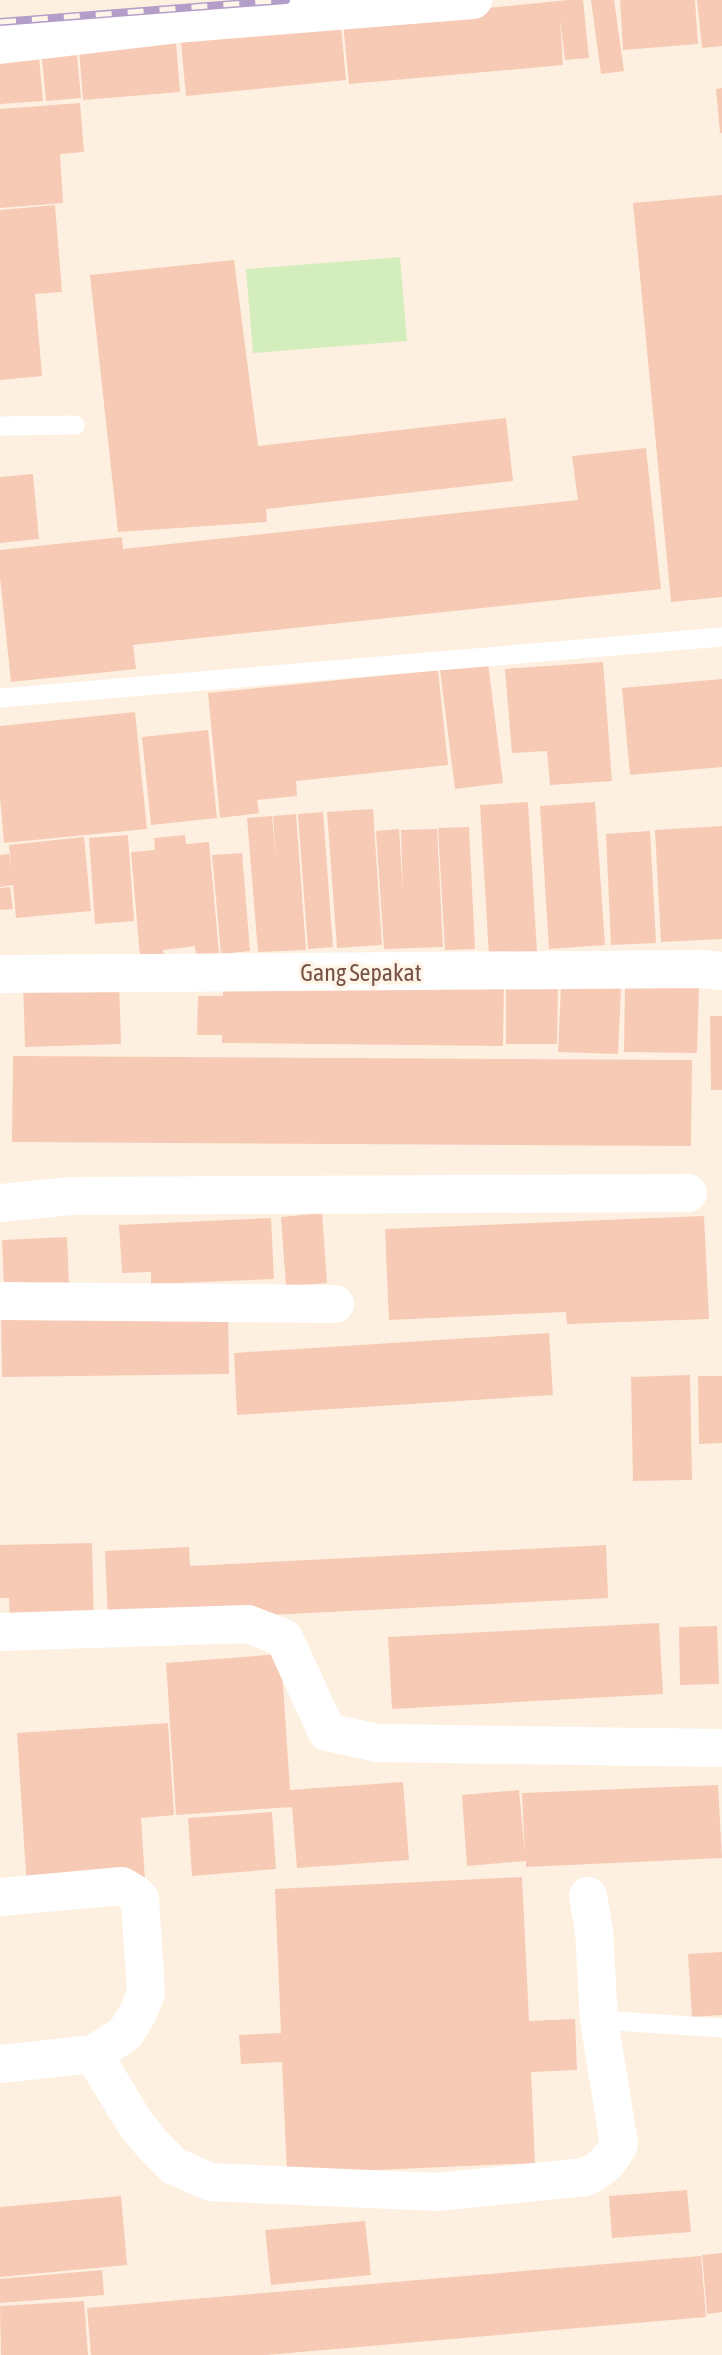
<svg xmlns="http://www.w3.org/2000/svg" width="722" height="2355" font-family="'Asap Condensed',sans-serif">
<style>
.garden{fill:#d4edbd}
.building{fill:#f6cab5}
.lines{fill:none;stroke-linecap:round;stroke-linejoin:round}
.lane{stroke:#fff;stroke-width:19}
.street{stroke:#fff;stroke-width:38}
.rail-casing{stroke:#b29ec8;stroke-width:8}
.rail{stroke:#fff4e8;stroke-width:5;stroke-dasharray:16;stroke-linecap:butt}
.labels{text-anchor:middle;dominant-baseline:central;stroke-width:7;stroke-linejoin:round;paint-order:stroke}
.street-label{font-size:24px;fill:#775345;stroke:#fff4e8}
</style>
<rect width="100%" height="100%" fill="#fef0e0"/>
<path class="garden" d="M400,257L407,341L253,353L246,269Z"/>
<path class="building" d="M569,0H583L589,58L565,60L560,18L563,65L349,84L343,22Z
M591,0H614L624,71L601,74Z
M620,0H695L698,44L623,50Z
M697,0H722V46L702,48Z
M340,16L346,80L186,96L180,32Z
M175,30L180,92L83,100L78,38Z
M76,45L81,98L46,101L41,48Z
M39,57L43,101L0,104V60Z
M722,88V133H720L716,89Z
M80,103L84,152L60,154L63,203L0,208V109Z
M722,195V597L671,602L633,203Z
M55,205L62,292L35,294L42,376L0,380V210Z
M234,260L258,446L506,418L513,481L266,509L267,522L118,532L90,275Z
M646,448L661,589L133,645L136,669L11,682L0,577V550L122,537L123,549L578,500L572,456Z
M33,474L39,539L0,543V477Z
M603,662L612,781L550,785L547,751L512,753L505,669Z
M488,663L503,783L455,789L440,670Z
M438,670L448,765L296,781L297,796L257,800L259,813L220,818L208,693Z
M722,679V767L630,775L622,688Z
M135,712L147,829L4,843L0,797V726Z
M208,730L217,818L151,825L142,737Z
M528,802L537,952L489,956L480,805Z
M595,802L605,945L549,949L540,806Z
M373,809L382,945L337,948L327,812Z
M323,812L333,947L308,949L298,814Z
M296,814L306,950L258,952L247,818L272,816L276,859L273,816Z
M722,826V939L661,942L655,830Z
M469,827L475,949L445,950L438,828Z
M399,829L403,892L401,830L437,829L443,947L384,949L376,831Z
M650,831L656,943L611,945L606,834Z
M128,835L134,921L95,924L89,838Z
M185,835L186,844L209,842L219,953L196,955L195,946L163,950L164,955L140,957L131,852L155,850L154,838Z
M84,837L91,911L16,918L13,885L0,887V855L9,854L11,871L9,845Z
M242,853L250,951L221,954L212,855Z
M10,887L13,909L0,910V888Z
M223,975L504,978L503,1046L222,1043V1035H197L198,996H223Z
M119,980L121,1044L25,1047L23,983Z
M506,982H558L557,1044H506Z
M625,985L699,987L697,1053L624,1052Z
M561,986L621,988L618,1054L558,1052Z
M710,1016H722V1090H711Z
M13,1056L692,1060L691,1146L12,1142Z
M322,1213L327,1283L286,1286L281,1217Z
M704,1216L709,1319L567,1324L566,1312L389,1320L385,1229Z
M271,1218L274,1279L151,1284V1272L122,1273L119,1225Z
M67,1237L69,1286L4,1288L2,1240Z
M228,1308L229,1374L2,1377L1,1312Z
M549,1333L553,1395L237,1415L234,1353Z
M690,1375L692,1480L633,1481L631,1377Z
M698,1376H722V1443L699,1444Z
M92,1543L94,1629L10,1631L9,1598H0V1545Z
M606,1545L608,1598L108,1623L105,1551L189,1547L190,1566Z
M659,1623L663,1694L392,1709L388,1637Z
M717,1626L719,1684L680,1685L679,1627Z
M281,1654L290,1790L403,1782L409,1860L297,1868L292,1807L176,1815L166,1663Z
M168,1723L174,1815L141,1818L145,1881L27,1889L17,1733Z
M718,1785L722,1858L526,1867V1861L467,1866L462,1795L519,1790L525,1854L522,1793Z
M272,1812L276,1869L192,1876L188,1818Z
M522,1877L529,2021L575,2019L577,2070L531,2072L535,2163L287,2174L282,2062L241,2064L239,2035L281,2033L275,1889Z
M722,1952V2015L692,2017L688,1954Z
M687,2190L691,2232L612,2238L609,2196Z
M121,2196L127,2265L0,2277V2207Z
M365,2221L371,2275L271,2285L265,2230Z
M722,2253V2312L707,2314L702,2255Z
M701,2256L706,2317L266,2355H91L87,2308Z
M102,2270L104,2295L0,2303V2279Z
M84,2301L88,2355H1L0,2306Z"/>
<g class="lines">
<path class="lane" d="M0,426L75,425
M0,698L722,637
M599,2020L722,2028"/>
<path class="street" d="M0,45L188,23L473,0
M0,974L702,969L722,971
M0,1203L71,1196L688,1193
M0,1301L335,1304
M0,1632L248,1624L284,1638L327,1732L377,1743L722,1748
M0,1897L122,1886L135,1894L140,1899L146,1993L138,2013L125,2034L93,2054L0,2064
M93,2054L135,2123L152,2144L174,2166L210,2182L438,2192L585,2177C602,2169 611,2161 619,2144L599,2020L594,1930L588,1896"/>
<g class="rail-casing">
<path id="rail" d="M0,22L286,0"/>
</g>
<use href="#rail" class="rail"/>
</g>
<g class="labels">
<g class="street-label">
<text x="361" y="972">Gang Sepakat</text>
</g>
</g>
</svg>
